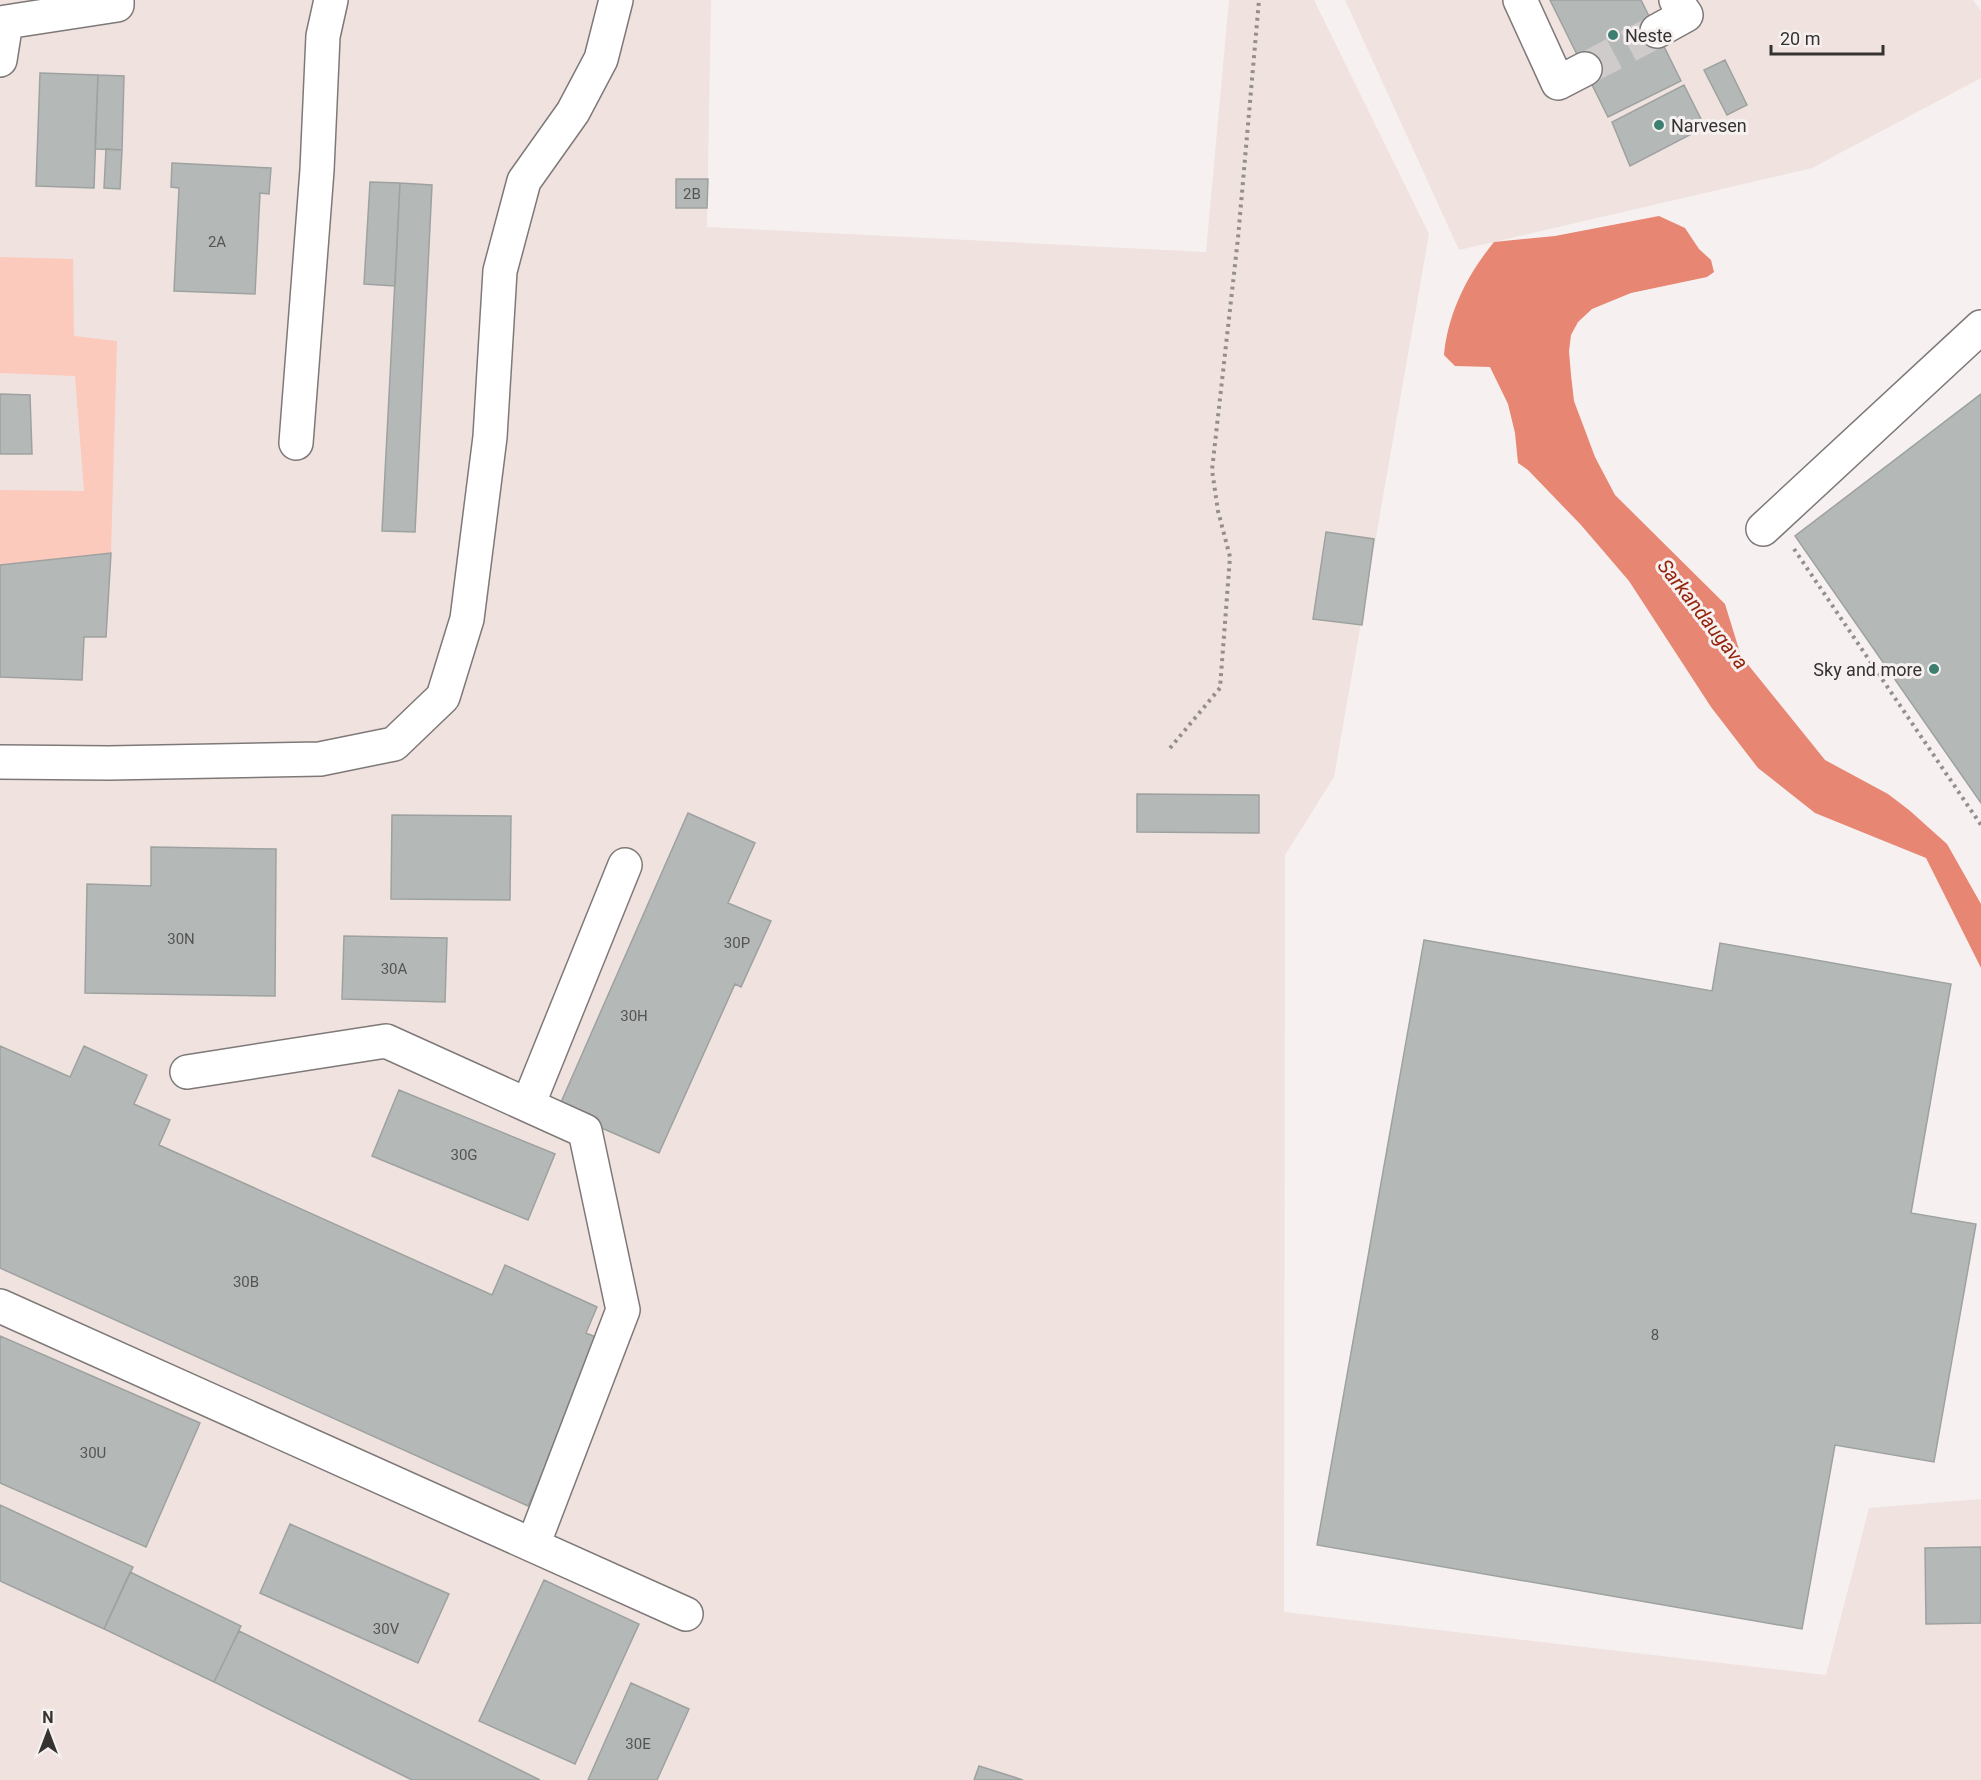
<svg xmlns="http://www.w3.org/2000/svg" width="1981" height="1780" font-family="Roboto,sans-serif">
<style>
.built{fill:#f0e2de}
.green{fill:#fcc9bd}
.water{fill:#e78672}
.building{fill:#b4b9b8;stroke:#9da2a0;stroke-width:1.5}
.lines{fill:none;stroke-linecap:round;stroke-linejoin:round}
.minor-tunnel{stroke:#cfcbca;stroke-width:33;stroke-dasharray:33 16;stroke-linecap:butt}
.minor-casing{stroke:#7e7978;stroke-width:36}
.path{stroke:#938f8e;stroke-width:4;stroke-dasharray:3 4.5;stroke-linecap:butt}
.minor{stroke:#fff;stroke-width:33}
.poi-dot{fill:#3c7f71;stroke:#f6f1f0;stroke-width:2}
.labels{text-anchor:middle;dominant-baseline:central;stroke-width:6;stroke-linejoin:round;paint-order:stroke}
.number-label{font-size:15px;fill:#555454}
.poi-label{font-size:18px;fill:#353332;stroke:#f6f1f0;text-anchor:start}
.water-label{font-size:20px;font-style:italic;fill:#95230c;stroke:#f6f1f0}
</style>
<rect width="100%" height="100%" fill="#f6f1f0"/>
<path class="built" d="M0,0H711L707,227L1206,252L1229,0H1314L1429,234L1334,777L1285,855L1284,1612L1826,1675L1869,1508L1981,1499V1780H0Z
M1345,0H1973L1981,11V78L1812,168L1459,250Z"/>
<path class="green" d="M0,257L73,259L74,336L117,341L111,553L0,565V490L84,491L75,376L0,373Z"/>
<path class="water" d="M1659,216L1685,228L1699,249L1711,260L1714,272L1707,277L1631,293L1592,309L1578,322L1571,335L1569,351L1571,375L1574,401L1595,457L1615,495L1725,604L1741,656L1825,760L1888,794L1909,810L1947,844L1981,904V968L1926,858L1815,813L1758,768L1711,707L1629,581L1581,525L1528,470L1518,463L1515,433L1508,404L1490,367L1455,366L1444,355C1448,313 1467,275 1494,242L1555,236Z"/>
<path class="building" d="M1550,0H1641L1681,81L1608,117Z
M1725,60L1747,105L1727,115L1704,70Z
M40,73L98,75L94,188L36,186Z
M98,75L124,76L122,150L95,149Z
M1684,85L1705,127L1630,166L1612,122Z
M106,149L122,150L120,189L104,188Z
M172,163L271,168L269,194L260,193L255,294L174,291L179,188L171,187Z
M676,179H708L707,208H676Z
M370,182L400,183L395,286L364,284Z
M400,183L432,185L415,532L382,531Z
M0,394L30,395L32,454H0Z
M1981,394V803L1795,536Z
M1326,532L1374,539L1362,625L1313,619Z
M111,553L106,637H84L82,680L0,677V565Z
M1137,794L1259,795V833L1137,832Z
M688,813L755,843L728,903L771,921L741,987L735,984L659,1153L558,1109Z
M392,815L511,816L510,900L391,899Z
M151,847L276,849L275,996L85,993L87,884L151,886Z
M344,936L447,938L445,1002L342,999Z
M1424,940L1712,991L1720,943L1951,984L1911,1213L1976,1224L1934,1462L1835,1445L1802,1629L1317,1545Z
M0,1046L70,1077L84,1046L147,1075L134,1104L170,1120L159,1145L492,1295L505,1265L597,1307L586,1333L603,1340L528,1506L0,1268Z
M399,1090L555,1154L528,1220L372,1156Z
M0,1336L200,1423L146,1547L0,1483Z
M0,1505L133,1567L104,1629L0,1581Z
M290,1524L449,1594L418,1663L260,1593Z
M1981,1547V1623L1926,1624L1925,1548Z
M130,1572L241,1626L214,1682L104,1629Z
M544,1580L639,1624L575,1764L479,1721Z
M239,1631L540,1780H412L214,1682Z
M631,1683L689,1709L657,1780H588Z
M979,1766L1023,1780H974Z"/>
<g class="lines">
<path class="minor-tunnel" d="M1585,69L1657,31"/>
<g class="minor-casing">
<path id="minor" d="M1520,0L1558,83L1585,69
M1657,31L1686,15L1676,0
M0,60L6,22L117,5V0
M296,443L317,170L323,36L331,0
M1763,529L1981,327
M0,762L109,763L320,759L394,744L443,697L467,619L490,437L500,271L524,181L573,112L601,59L616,0
M187,1072L386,1041L585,1131L623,1310L533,1545
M528,1105L625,865
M0,1306L686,1614"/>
</g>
<path class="path" d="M1794,549L1981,825
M1170,748L1220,688L1230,557L1218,511L1212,470L1238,238L1259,0"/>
<use href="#minor" class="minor"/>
</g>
<g class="poi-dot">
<circle cx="1613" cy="35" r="6"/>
<circle cx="1659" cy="125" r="6"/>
<circle cx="1934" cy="669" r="6"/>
</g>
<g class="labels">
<g class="number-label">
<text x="692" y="194">2B</text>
<text x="217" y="242">2A</text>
<text x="181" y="939">30N</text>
<text x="737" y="943">30P</text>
<text x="394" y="969">30A</text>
<text x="634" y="1016">30H</text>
<text x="464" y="1155">30G</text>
<text x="246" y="1282">30B</text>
<text x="1655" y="1335">8</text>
<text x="93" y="1453">30U</text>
<text x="386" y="1629">30V</text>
<text x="638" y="1744">30E</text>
</g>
<g class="poi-label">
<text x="1625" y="35">Neste</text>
<text x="1671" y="125">Narvesen</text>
<text x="1922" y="669" text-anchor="end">Sky and more</text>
</g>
<g class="water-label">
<text transform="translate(1703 614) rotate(52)">Sarkandaugava</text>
</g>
</g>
<g transform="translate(48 1732)" stroke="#f6f1f0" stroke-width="4.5" paint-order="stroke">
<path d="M0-4.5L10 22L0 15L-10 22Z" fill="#353332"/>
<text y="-9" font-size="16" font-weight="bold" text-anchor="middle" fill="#353332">N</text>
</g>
<path d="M1771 45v9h112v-9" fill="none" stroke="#353332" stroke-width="3"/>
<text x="1780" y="45" font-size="18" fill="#353332" stroke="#f6f1f0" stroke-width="4.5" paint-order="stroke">20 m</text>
</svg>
